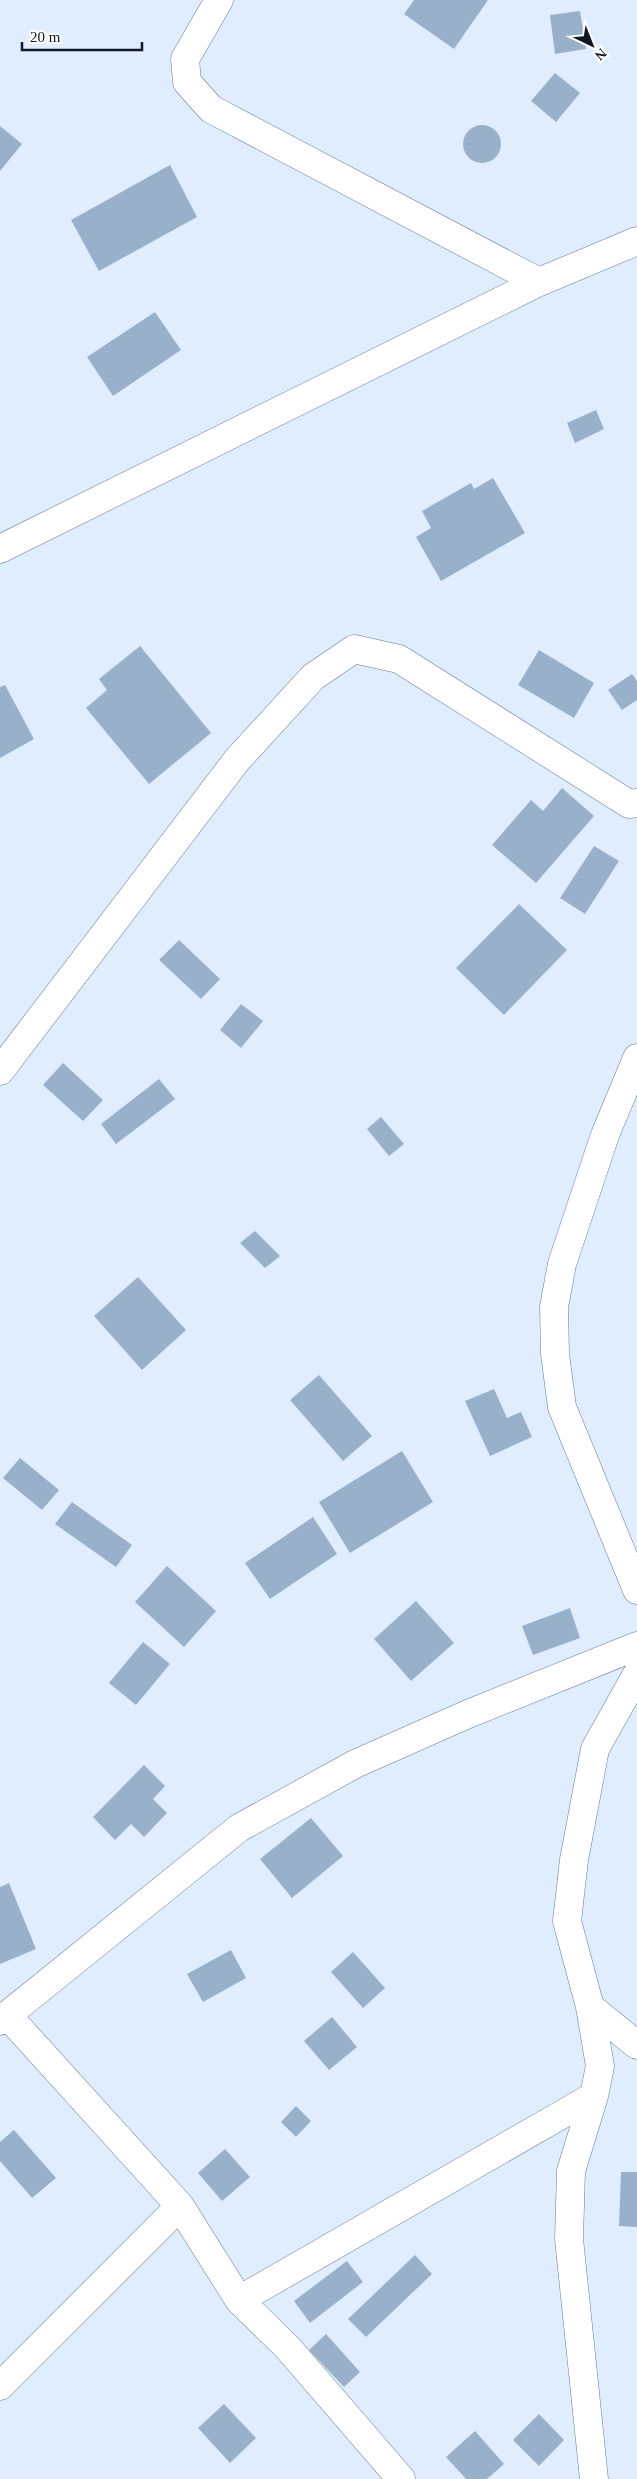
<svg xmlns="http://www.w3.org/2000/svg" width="637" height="2479" font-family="Georgia,serif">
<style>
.building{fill:#99b0cb}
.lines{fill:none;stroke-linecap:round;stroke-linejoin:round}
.minor-casing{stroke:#667c95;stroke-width:29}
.tertiary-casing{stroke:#667c95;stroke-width:29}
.minor{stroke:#fff;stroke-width:28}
.tertiary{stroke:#fff;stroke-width:28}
</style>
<rect width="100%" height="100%" fill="#dfedff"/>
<path class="building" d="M414,0H488L454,49L404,14Z
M580,11L586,49L555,54L550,15Z
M555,73L580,93L556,122L531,101Z
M463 144a19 19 0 1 1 38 0a19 19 0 1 1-38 0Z
M0,126L22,144L0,171Z
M170,165L197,217L99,271L71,220Z
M155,312L181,350L113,396L87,357Z
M596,410L604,429L575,443L567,423Z
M493,478L525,533L441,581L416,537L431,528L422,511L471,483L474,489Z
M140,646L211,733L149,784L86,708L107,690L99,679Z
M539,650L594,683L574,718L518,685Z
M632,674L637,681V700L622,710L608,690Z
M5,685L34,739L0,758V687Z
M562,788L594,816L536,883L492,845L531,800L543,811Z
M594,846L619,861L585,914L560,898Z
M519,904L567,950L504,1015L456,968Z
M179,940L220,979L201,999L159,960Z
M241,1004L263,1021L241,1048L220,1030Z
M63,1063L103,1100L83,1121L43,1085Z
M159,1079L175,1099L116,1144L101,1124Z
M381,1117L404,1144L389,1156L367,1129Z
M255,1231L280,1256L265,1268L240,1243Z
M138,1277L186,1330L142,1370L94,1316Z
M319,1375L372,1436L343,1461L290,1400Z
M494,1389L507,1418L521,1412L532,1437L490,1456L465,1401Z
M402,1451L433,1502L350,1553L319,1502Z
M20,1458L59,1490L42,1510L3,1478Z
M72,1502L132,1545L116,1567L55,1524Z
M313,1517L337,1554L270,1599L245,1563Z
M167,1566L216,1611L184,1647L135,1602Z
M416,1601L454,1643L411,1681L374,1639Z
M570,1608L580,1638L533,1655L522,1626Z
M143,1642L170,1664L136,1705L109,1683Z
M144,1765L165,1786L153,1799L167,1813L144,1837L131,1824L115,1840L93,1817Z
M311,1818L343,1856L292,1898L260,1859Z
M9,1883L36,1949L0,1964V1887Z
M231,1950L246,1978L203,2002L187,1974Z
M353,1952L385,1988L363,2008L331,1972Z
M332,2017L357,2047L329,2070L304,2041Z
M296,2106L311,2121L296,2137L281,2122Z
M14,2130L56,2178L32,2198L0,2161V2142Z
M225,2149L250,2177L222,2201L198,2173Z
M621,2172H637V2227L619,2226Z
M415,2255L432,2274L366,2337L348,2319Z
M347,2261L363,2282L310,2323L294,2301Z
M326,2334L360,2372L344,2387L309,2350Z
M224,2404L256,2438L230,2463L198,2428Z
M539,2414L564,2440L539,2466L513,2440Z
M475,2431L504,2464L487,2479H466L446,2457Z"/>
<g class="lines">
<g class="minor-casing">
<path id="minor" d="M219,0L185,59L187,82L211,109L539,282
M637,1058L605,1135L562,1264L554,1307L555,1354L562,1407L637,1590
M0,1071L237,760L313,677L354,649L399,659L629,804L637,803
M590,2007L637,2045
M8,2016L180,2206L239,2300L288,2348L401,2479
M0,2021L239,1828L355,1764L468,1714L637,1646
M239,2300L594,2096
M0,2386L180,2206
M594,2479L569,2239L571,2171L594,2096L600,2066L590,2007L567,1921L574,1860L595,1749L637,1674"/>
</g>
<g class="tertiary-casing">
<path id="tertiary" d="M0,549L539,282L637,241"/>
</g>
<use href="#minor" class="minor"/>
<use href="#tertiary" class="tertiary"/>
</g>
<g transform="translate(592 45) rotate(137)" stroke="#ffffff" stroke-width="4" paint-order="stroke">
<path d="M0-4L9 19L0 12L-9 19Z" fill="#0f1822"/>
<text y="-8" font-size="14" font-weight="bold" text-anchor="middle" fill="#0f1822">N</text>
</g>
<path d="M22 42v8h120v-8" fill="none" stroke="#0f1822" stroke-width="2.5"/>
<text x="30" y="42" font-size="15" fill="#0f1822" stroke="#ffffff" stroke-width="4" paint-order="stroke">20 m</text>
</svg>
